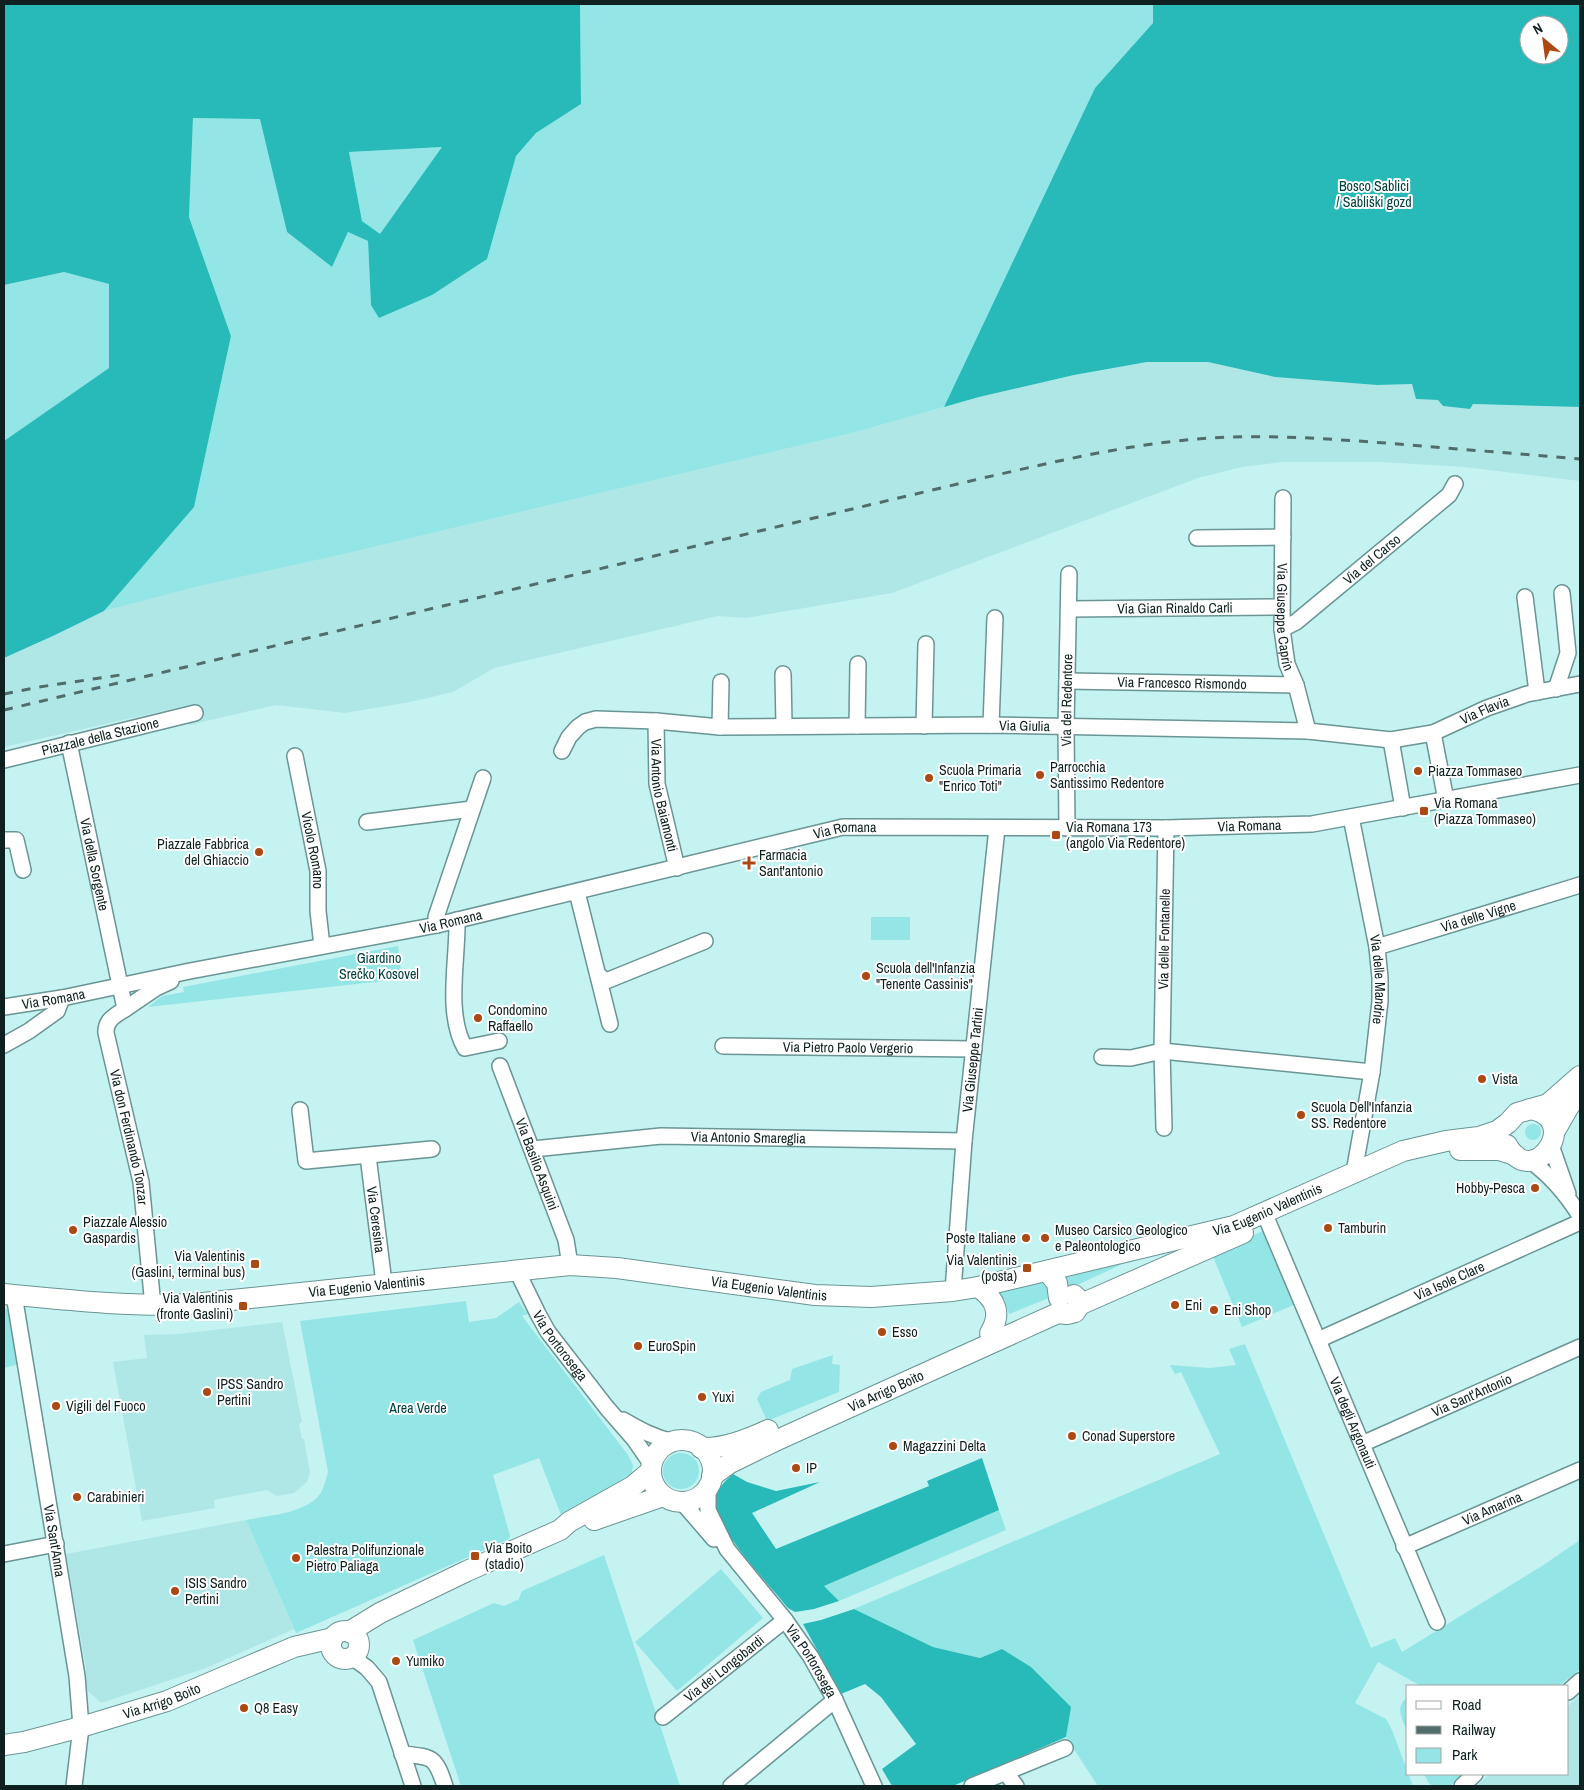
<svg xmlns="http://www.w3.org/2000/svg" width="1584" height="1790" font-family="'Archivo Narrow',sans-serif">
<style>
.built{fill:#afe7e6}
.green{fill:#93e6e5}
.forest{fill:#28bab9;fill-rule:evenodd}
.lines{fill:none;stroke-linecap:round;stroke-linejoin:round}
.minor-casing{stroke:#699594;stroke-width:18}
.major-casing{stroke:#699594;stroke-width:22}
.minor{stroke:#fff;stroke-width:15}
.major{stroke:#fff;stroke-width:20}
.rail{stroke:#506c6b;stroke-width:3;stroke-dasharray:9 9;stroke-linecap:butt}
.poi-dot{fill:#ac4811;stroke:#fff;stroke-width:2}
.labels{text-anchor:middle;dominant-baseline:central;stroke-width:4;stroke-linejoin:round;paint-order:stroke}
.park-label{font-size:14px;fill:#00403f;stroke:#fff}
.street-label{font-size:14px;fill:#0e201f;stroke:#fff}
.poi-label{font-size:14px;fill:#0e201f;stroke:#fff;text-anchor:start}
</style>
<rect width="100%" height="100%" fill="#c4f3f2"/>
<path class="built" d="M1147,362H1208L1275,377L1377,385L1412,384L1416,399L1438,400L1443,406L1470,409L1472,404L1580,407V481L1464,467L1382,462H1282L1242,467L1198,478L892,593L746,618L718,616L494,668L453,692L410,702L345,713L276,705L189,725L185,706L4,747V658L55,635L104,611L196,587L344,554L856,432L979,397L1074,375Z
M282,1322L302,1422L299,1424L302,1439H304L310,1473L307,1482L294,1493L277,1496L267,1490L214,1500L215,1508L142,1521L113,1362L147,1358L144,1335L179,1334Z
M246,1520L294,1629L206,1668L101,1703L86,1689V1669L66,1554Z
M1580,1695V1786H1476L1490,1774H1568V1706Z"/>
<path class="green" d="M580,4H1153V23L1095,88L944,407L856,432L344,554L196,587L104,611L194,506L231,336L189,217L193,118L261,119L287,232L332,267L348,232L368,241L371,305L505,191L516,156L536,133L581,104Z
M443,147L380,235L362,221L349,152Z
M64,272L109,284V368L4,441V285Z
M871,917H910V940H871Z
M398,946L402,979L148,1007L162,996L184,992L183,987Z
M1525 1132a8 8 0 1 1 16 0a8 8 0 1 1-16 0Z
M1267,1229L1296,1304L1242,1327L1212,1254Z
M1131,1260L1075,1286L1064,1288L1060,1276Z
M1046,1278L1054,1293L1049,1298L1009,1314L1004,1300L997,1292Z
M466,1301L469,1322L496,1318L519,1302L528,1314L522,1316L628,1455L633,1465L632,1473L590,1500L561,1515L539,1458L493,1475L510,1536L509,1539L296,1633L246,1520C269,1515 305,1514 320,1494C324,1488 326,1479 328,1472L300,1321Z
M4,1307L10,1313L19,1364L4,1368Z
M1245,1344L1371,1648L1395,1638L1402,1652L1542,1566L1580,1540V1669L1559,1686H1421L1378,1662L1355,1703L1386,1719L1392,1730L1413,1786H1098L1066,1737L1070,1707L1002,1649L980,1658L933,1647L854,1609L1220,1454L1181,1372L1175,1374L1170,1365L1210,1368L1236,1365L1229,1349Z
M833,1355L832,1364L840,1365L839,1392L767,1421L757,1399L761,1392L790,1380L792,1369Z
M663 1471a18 18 0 1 1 36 0a18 18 0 1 1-36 0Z
M999,1510L1006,1530L839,1601L823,1586Z
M604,1555L680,1786H461L413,1640L494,1603L504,1606L517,1600L518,1601L522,1591Z
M721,1569L763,1618L677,1691L635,1642Z
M1408,1697V1728L1406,1729C1401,1716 1395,1706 1408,1697Z
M1424,1774H1465L1450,1786H1432L1428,1782Z"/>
<path class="forest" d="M4,4H580L581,104L536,133L516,156L487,259L432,295L379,318L371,305L368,241L348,232L332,267L287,232L260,119L193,118L189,217L231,336L194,507L104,611L55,635L4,658V441L109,368V284L64,272L4,285ZM442,147L380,234L362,221L349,152Z
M1153,4H1580V407L1473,404L1470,409L1443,406L1438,400L1416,399L1412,384L1377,385L1275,377L1208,362H1147L1074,375L979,397L944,407L1095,88L1153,23ZM1529,25H1559V55H1529Z
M982,1458L999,1510L824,1586L839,1601L814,1609L795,1612L788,1608C770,1585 716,1530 715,1503C714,1491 725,1481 733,1474L747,1482L776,1491L820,1482L752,1513L776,1549L929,1486L927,1481Z
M854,1609L933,1647L980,1658L1002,1649L1031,1667L1071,1707L1066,1737L953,1786H892L882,1769L916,1744L881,1697L865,1684L841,1694L803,1624L821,1620Z"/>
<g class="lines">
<g class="minor-casing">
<g id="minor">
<path id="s1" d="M1283,498L1282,629L1287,664L1296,685L1308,731"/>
<path d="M1197,538L1283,537"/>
<path d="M1525,597L1537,692"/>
<path id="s2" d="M1069,609L1281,607"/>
<path id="s3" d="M1282,629L1296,622L1449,495L1455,484"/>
<path d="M783,674L784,726"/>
<path id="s4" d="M1067,681L1296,685"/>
<path d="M1556,689L1568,653L1562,593"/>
<path id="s5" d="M656,721L657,784L677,868"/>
<path d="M991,725L995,618"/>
<path d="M857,726L858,664"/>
<path d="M924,726L926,644"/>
<path d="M720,727L721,682"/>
<path d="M1433,733L1446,800"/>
<path d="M1391,740L1403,808"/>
<path id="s6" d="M69,743L125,1009C116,1015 105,1020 106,1033L141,1182L153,1306"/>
<path id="s7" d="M562,751L569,737L578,727L585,722L596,719L656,721L720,727L991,725L1308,731L1391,740L1433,733L1487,708L1527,694L1580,684"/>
<path id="s8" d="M295,756L318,871V911L322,946"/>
<path id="s9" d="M4,760L195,713"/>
<path id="s10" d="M1351,817L1377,947L1380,978V1001L1372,1072L1354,1172"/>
<path d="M367,822L472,809"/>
<path id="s11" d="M1067,828L1066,727L1069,574"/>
<path d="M4,840H16L23,870"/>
<path d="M577,892L610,1024"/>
<path d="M457,920C458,959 445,1013 465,1048L499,1041"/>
<path d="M437,925L436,917L483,778"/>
<path id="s12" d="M1377,947L1580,885"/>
<path d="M598,975L606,981L705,941"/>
<path id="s13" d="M4,1007L62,998L190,971L437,925L843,827L1166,828L1312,824L1580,775"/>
<path d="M125,1009L156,988L171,981"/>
<path d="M4,1045L29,1031L57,1011L62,998"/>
<path id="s14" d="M723,1046L974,1049"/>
<path d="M1102,1057L1131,1058L1162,1051L1372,1072"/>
<path id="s15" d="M500,1066L566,1240L570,1265"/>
<path d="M300,1110L306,1161L432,1149"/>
<path id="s16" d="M1164,1128L1162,1051L1166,828"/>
<path d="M1552,1148L1568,1194"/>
<path id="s17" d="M533,1149L661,1136L964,1141"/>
<path id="s18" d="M368,1156L384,1283"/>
<path d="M1529,1160C1550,1175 1567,1195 1580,1216"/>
<path id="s19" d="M1268,1222L1437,1622"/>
<path id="s20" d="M519,1269L520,1277L538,1314L548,1332L607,1408L634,1439L652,1465"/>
<path id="s21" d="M953,1291L964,1141L997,828"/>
<path id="s22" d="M14,1295L77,1676L81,1727L74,1786"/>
<path id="s23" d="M1318,1340L1580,1222"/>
<path d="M623,1420C640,1430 655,1438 674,1442"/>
<path id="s24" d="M1362,1444L1580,1347"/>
<path id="s25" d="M708,1488V1510L727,1549L785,1620L811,1657L835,1700L874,1786"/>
<path d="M682,1502L714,1539"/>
<path id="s26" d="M1404,1547L1580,1470"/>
<path d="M4,1554L56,1544"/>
<path d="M352,1657L367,1668L379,1682L413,1786"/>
<path d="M1568,1692L1580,1681"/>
<path id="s27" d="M663,1717L785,1620"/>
<path d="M402,1754C433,1757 435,1756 445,1786"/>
<path d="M1006,1773L1016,1786"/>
<path d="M731,1786L835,1700"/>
<path d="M972,1786L1065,1748"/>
<path d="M1462,1786L1475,1774"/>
</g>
</g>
<g class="major-casing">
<g id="major">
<path d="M1556,1129L1568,1108L1580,1091"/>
<path d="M1507,1145C1533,1193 1584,1118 1530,1109"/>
<path d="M1460,1150H1499L1515,1155"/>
<path d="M1047,1271L1057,1283L1059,1298"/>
<path d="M978,1287C996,1299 1002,1314 990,1333"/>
<path id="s28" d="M4,1294C67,1300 130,1307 193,1304L570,1265L617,1268L815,1295L871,1297L953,1291L978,1287L1234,1226L1403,1151L1446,1141L1479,1137L1497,1131L1508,1123L1517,1113L1548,1104L1580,1076"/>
<path d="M1079,1305L1243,1233"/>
<circle cx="682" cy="1471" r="31"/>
<path d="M701,1448C724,1449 748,1439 768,1430"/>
<path id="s29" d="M712,1476L730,1463L773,1442L1058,1313L1067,1314L1075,1312C1080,1306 1080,1300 1074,1295"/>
<path d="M594,1520L663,1496"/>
<circle cx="345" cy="1645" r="14"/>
<path d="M349,1632L380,1613L467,1571L560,1530L569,1522L633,1486L651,1471"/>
<path id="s30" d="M4,1745L24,1742L81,1727L167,1701L294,1647L333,1638"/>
</g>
</g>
<use href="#minor" class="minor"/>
<use href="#major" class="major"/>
<path class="rail" d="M4,694L39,687L127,674
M4,710L983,478C1058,461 1133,443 1210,438C1277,434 1344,440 1411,445C1467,450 1524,454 1580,459"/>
</g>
<g class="poi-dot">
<circle cx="1418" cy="771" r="5"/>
<circle cx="1040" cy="775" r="5"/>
<circle cx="929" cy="778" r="5"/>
<rect x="1419" y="806" width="10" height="10" rx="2.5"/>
<rect x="1051" y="830" width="10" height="10" rx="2.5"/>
<circle cx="259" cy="852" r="5"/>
<path d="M746.5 855.5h5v5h5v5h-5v5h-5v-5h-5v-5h5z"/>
<circle cx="866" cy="976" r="5"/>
<circle cx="478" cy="1018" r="5"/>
<circle cx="1482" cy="1079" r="5"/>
<circle cx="1301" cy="1115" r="5"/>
<circle cx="1535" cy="1188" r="5"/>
<circle cx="1328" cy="1228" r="5"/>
<circle cx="73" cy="1230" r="5"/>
<circle cx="1026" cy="1238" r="5"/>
<circle cx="1045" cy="1238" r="5"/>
<rect x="250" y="1259" width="10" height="10" rx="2.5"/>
<rect x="1022" y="1263" width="10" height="10" rx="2.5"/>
<circle cx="1175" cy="1305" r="5"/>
<rect x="238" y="1301" width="10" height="10" rx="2.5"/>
<circle cx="1214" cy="1310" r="5"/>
<circle cx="882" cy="1332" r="5"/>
<circle cx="638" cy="1346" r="5"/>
<circle cx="207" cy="1392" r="5"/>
<circle cx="702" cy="1397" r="5"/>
<circle cx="56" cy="1406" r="5"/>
<circle cx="1072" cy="1436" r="5"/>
<circle cx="893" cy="1446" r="5"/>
<circle cx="796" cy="1468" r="5"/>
<circle cx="77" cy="1497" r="5"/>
<rect x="470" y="1551" width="10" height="10" rx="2.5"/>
<circle cx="296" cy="1558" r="5"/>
<circle cx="175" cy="1591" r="5"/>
<circle cx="396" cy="1661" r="5"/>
<circle cx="244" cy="1708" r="5"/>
</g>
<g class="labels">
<g class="park-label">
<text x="1374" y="186">Bosco Sablici<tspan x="1374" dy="16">/ Sabliški gozd</tspan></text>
<text x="379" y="958">Giardino<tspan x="379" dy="16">Srečko Kosovel</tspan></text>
<text x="418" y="1408">Area Verde</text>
</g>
<g class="street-label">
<text stroke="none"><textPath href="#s3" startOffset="114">Via del Carso</textPath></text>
<text stroke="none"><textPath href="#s2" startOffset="106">Via Gian Rinaldo Carli</textPath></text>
<text stroke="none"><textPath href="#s1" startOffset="119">Via Giuseppe Caprin</textPath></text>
<text stroke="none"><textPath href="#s4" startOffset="115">Via Francesco Rismondo</textPath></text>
<text stroke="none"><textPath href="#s11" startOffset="128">Via del Redentore</textPath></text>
<text stroke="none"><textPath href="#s7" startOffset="944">Via Flavia</textPath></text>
<text stroke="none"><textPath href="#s7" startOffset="478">Via Giulia</textPath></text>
<text stroke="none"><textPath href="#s9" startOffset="99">Piazzale della Stazione</textPath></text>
<text stroke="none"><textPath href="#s5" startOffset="75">Via Antonio Baiamonti</textPath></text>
<text stroke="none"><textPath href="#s13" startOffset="1265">Via Romana</textPath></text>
<text stroke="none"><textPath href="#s13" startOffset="860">Via Romana</textPath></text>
<text stroke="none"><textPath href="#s8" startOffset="96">Vicolo Romano</textPath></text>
<text stroke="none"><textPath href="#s6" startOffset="124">Via della Sorgente</textPath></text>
<text stroke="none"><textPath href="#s12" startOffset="106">Via delle Vigne</textPath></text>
<text stroke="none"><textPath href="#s13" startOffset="455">Via Romana</textPath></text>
<text stroke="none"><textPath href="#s16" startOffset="189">Via delle Fontanelle</textPath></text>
<text stroke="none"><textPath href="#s10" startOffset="165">Via delle Mandrie</textPath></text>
<text stroke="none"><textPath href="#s13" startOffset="50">Via Romana</textPath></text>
<text stroke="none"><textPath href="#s14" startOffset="125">Via Pietro Paolo Vergerio</textPath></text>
<text stroke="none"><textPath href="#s21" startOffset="232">Via Giuseppe Tartini</textPath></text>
<text stroke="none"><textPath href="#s6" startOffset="411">Via don Ferdinando Tonzar</textPath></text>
<text stroke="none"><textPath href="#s17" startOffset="216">Via Antonio Smareglia</textPath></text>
<text stroke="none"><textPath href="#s15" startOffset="105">Via Basilio Asquini</textPath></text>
<text stroke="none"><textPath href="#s28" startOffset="1279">Via Eugenio Valentinis</textPath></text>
<text stroke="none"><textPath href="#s18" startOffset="64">Via Ceresina</textPath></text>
<text stroke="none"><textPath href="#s23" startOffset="144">Via Isole Clare</textPath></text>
<text stroke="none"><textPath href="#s28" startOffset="364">Via Eugenio Valentinis</textPath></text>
<text stroke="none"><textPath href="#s28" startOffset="769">Via Eugenio Valentinis</textPath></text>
<text stroke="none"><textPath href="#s20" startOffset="88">Via Portorosega</textPath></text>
<text stroke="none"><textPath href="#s29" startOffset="194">Via Arrigo Boito</textPath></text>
<text stroke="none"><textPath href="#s24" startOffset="120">Via Sant'Antonio</textPath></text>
<text stroke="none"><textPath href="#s19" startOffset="218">Via degli Argonauti</textPath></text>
<text stroke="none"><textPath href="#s26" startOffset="96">Via Amarina</textPath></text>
<text stroke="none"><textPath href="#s22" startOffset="249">Via Sant'Anna</textPath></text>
<text stroke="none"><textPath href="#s25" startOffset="206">Via Portorosega</textPath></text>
<text stroke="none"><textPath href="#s27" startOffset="78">Via dei Longobardi</textPath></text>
<text stroke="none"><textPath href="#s30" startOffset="164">Via Arrigo Boito</textPath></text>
</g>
<g class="poi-label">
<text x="1050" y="767">Parrocchia<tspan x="1050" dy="16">Santissimo Redentore</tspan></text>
<text x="939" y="770">Scuola Primaria<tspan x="939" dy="16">"Enrico Toti"</tspan></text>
<text x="1428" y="771">Piazza Tommaseo</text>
<text x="1434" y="803">Via Romana<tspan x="1434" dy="16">(Piazza Tommaseo)</tspan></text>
<text x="1066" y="827">Via Romana 173<tspan x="1066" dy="16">(angolo Via Redentore)</tspan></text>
<text x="249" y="844" text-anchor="end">Piazzale Fabbrica<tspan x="249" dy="16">del Ghiaccio</tspan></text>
<text x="759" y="855">Farmacia<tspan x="759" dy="16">Sant'antonio</tspan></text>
<text x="876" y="968">Scuola dell'Infanzia<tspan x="876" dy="16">"Tenente Cassinis"</tspan></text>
<text x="488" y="1010">Condomino<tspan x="488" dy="16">Raffaello</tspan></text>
<text x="1492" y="1079">Vista</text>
<text x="1311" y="1107">Scuola Dell'Infanzia<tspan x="1311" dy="16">SS. Redentore</tspan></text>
<text x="1525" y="1188" text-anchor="end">Hobby-Pesca</text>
<text x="83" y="1222">Piazzale Alessio<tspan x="83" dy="16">Gaspardis</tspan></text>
<text x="1338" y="1228">Tamburin</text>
<text x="1055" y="1230">Museo Carsico Geologico<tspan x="1055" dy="16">e Paleontologico</tspan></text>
<text x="1016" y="1238" text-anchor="end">Poste Italiane</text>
<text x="245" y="1256" text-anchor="end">Via Valentinis<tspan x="245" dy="16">(Gaslini, terminal bus)</tspan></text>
<text x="1017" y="1260" text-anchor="end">Via Valentinis<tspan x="1017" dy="16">(posta)</tspan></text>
<text x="233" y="1298" text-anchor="end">Via Valentinis<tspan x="233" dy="16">(fronte Gaslini)</tspan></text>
<text x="1185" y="1305">Eni</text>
<text x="1224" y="1310">Eni Shop</text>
<text x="892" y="1332">Esso</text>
<text x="648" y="1346">EuroSpin</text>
<text x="217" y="1384">IPSS Sandro<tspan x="217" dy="16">Pertini</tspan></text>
<text x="712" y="1397">Yuxi</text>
<text x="66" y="1406">Vigili del Fuoco</text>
<text x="1082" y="1436">Conad Superstore</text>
<text x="903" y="1446">Magazzini Delta</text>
<text x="806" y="1468">IP</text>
<text x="87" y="1497">Carabinieri</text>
<text x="485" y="1548">Via Boito<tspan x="485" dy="16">(stadio)</tspan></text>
<text x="306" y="1550">Palestra Polifunzionale<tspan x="306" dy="16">Pietro Paliaga</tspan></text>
<text x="185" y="1583">ISIS Sandro<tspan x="185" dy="16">Pertini</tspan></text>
<text x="406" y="1661">Yumiko</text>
<text x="254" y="1708">Q8 Easy</text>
</g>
</g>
<rect width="1584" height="1790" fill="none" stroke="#0e201f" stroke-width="10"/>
<rect x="1406" y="1685" width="162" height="90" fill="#ffffff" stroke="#9fa6a5"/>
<rect x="1416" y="1701" width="25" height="8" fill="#ffffff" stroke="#9fa6a5"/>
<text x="1452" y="1710" font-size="15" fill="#0e201f">Road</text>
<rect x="1416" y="1726" width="25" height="8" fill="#506c6b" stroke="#9fa6a5"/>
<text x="1452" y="1735" font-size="15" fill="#0e201f">Railway</text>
<rect x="1416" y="1748" width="25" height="15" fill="#93e6e5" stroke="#9fa6a5"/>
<text x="1452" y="1760" font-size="15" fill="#0e201f">Park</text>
<g transform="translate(1544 40) rotate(331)"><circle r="24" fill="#ffffff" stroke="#9fa6a5"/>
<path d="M0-4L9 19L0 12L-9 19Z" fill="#ac4811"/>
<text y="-8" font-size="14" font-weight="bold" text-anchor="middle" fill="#0e201f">N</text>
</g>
</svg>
